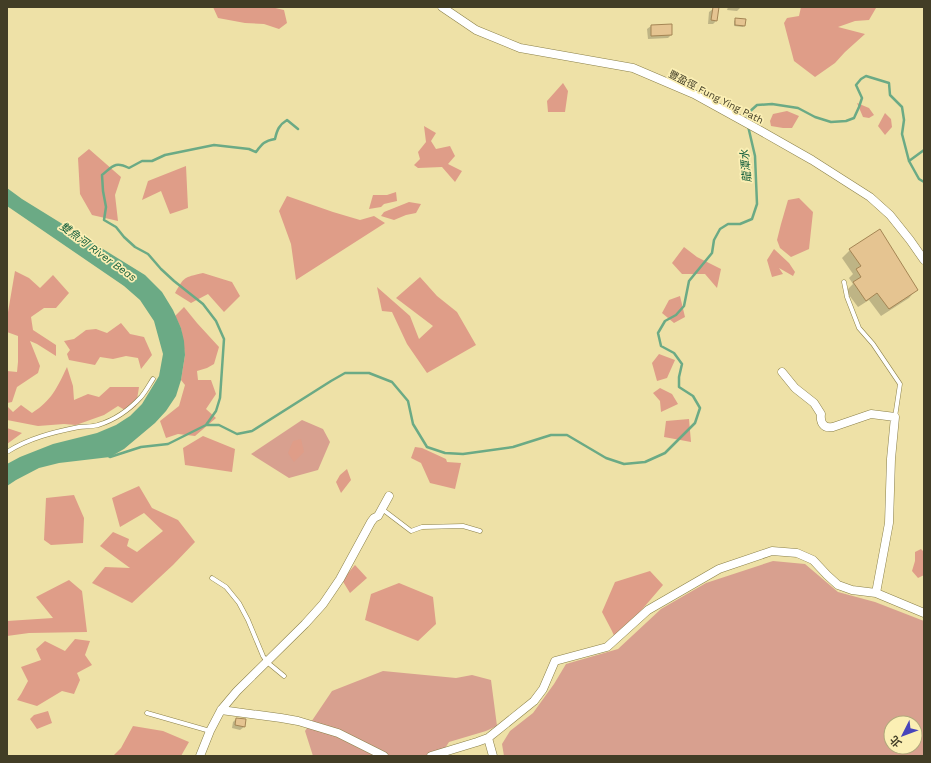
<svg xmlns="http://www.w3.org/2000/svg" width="931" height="763" font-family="'Work Sans','Noto Sans TC',sans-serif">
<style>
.green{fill:#d8a08f;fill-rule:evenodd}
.forest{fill:#df9d88}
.water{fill:#6baa85}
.shadow{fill:#0003}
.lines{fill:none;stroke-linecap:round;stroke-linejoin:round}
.stream{stroke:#6baa85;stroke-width:2.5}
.building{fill:#e5c491;stroke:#a48554}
.lane-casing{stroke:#8b8049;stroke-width:5}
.street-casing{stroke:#8b8049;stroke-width:9}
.lane{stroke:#fff;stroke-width:4}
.street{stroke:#fff;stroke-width:8}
.labels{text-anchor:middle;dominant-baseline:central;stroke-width:3.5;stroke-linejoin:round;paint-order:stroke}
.street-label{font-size:10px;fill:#423d26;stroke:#fbefb4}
.water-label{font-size:11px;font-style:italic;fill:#16603d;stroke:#fbefb4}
</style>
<rect width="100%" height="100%" fill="#eee1a7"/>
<path class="green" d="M302,420L323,429L330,442L318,470L289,478L251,454Z
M773,561L805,564L838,592L875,602L924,621V756H504L502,744L510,731L533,713L554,684L566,664L618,649L661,609L706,583ZM891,723H915V747H891Z
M383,671L456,678L472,675L491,680L497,726L486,731L449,742L440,756H313L305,731L332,691Z"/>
<path class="forest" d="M213,7H271L284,10L287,23L279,29L264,24L245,23L218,18Z
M801,7H844L846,8L847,7H878L876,8L869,20L855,21L838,27L865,34L845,52L835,63L815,77L794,61L784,23L787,18L799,16Z
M563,83L568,91L565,112H548L547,101Z
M857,103L869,108L874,115L869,118L863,117Z
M787,111L799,116L792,128H783L771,126L770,121L773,114Z
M885,113L891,119L892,127L885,135L878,126Z
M424,126L436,133L431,141L436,149L450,146L455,156L448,164L462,171L455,182L442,167L418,168L414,165L420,159L418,152L426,142Z
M89,149L121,177L115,195L118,221L92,215L80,194L78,158Z
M186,166L188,208L170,214L161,191L142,200L148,181Z
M396,192L397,201L384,204L381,207L369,209L373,195H387Z
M287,196L333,212L360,220L374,216L385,223L296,280L291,244L279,211Z
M799,198L813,212L809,249L791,257L780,248L777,240L781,224L788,200Z
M409,202L421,204L416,213L406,215L394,220L381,216L384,212Z
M684,247L697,257L721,269L717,288L705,274H682L672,263Z
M774,249L789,263L795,272L793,276L779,268L783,274L772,277L767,260Z
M15,271L29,278L40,288L53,275L69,293L56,308H44L31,317L33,330L56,345V356L37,344L30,341L40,366L38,373L17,387L12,402L7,403V371L17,372L18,362V336L7,332V318Z
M203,273L232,282L240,296L224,312L208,294L191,303L175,293C185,276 183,278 203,273Z
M420,277L437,296L457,312L476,345L427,373L407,344L392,312L382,311L377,287L410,316L419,339L433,326L396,298Z
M680,296L685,317L674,323L662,313L669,300Z
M184,307L197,323L219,347L214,364L207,368L197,371L198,380H211L216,394L206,409L216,418L195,436L178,434L166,438L160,421L179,406L185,385L181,380L185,355L181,328L175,316Z
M121,323L130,334L144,337L152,355L141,369L138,358L126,356L113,359L100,357L95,365L69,360L67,354L70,350L64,341L74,339L86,330L96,329L107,333Z
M659,354L675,360L667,378L657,381L652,363Z
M67,367L73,386L74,400L88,394L99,397L110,387H139L136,406L128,412L118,406L104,415L76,425L64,424L38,426L7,420V410L8,407L13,412L21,405L32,413C52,400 57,388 67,367Z
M660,388L672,394L678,404L661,412L660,401L653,393Z
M689,419L691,442L664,437L666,421Z
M7,428L22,433L7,444Z
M203,436L235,449L232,472L185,465L183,448Z
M301,439L304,452L294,462L288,453L293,441Z
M415,447L422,448L446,459L447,462L461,463L455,489L430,483L421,463L411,458Z
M347,469L351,480L341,493L336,482L340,475Z
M139,486L152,508L178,520L195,542L173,565L132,603L92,583L105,567L130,568L100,546L113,532L129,539L127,546L137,552L163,531L144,513L120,527L112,498Z
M74,495L84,518L83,543L51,545L44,540L46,498Z
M921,549L924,552V575L918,578L912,571L915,561V552Z
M355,565L367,578L350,593L342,580Z
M650,571L663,585L639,613L615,638L612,631L602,612L615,582Z
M69,580L82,591L87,632L29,633L7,636V621L53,618L36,597Z
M399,583L433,597L436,624L418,641L365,620L371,594Z
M75,639L90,641L85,655L92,665L77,673L80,680L74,694L62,691L37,706L17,700L21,694L28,681L21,667L41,660L36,649L45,641L65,651Z
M48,711L52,723L37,729L30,719L34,715Z
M133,726L163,731L189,742L181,756H113L121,748Z"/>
<path class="water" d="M7,188L22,199L145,275L162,292L173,310L181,328L184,341L185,355L181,380L176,396L166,411L155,423L124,449L110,457L59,463L39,468L16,480L7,486V464L20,457L53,444L97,433L116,425L130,416L142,404L159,376L163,354L154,321L140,300L124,286L7,206Z"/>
<path class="shadow" d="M728,7H741L737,11L727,10Z
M713,9L716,21L713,24H708L709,12Z
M736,19L744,26L743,27L734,26V21Z
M671,25V35L668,38L648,39L647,29L651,26Z
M880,231L916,290L909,298L881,316L869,300L858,307L846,291L853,284L849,278L853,274L842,258L850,250Z
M236,719L245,720L244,727L240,730L232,728L233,722Z"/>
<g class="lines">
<path class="stream" d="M748,121L747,114L757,105L772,104L798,108L815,117L831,122L846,121L854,118L859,107L862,98L856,85L861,79L866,76L889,83L890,95L902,107L904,120L902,134L909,161L919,179L924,182
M909,161L924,150
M206,425L216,411L220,398L224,339L216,321L203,304L174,281L161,269L148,254L135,247L124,237L116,227L104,220L106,207L103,191L102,175C113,166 115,161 129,168L142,161H152L165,155L214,145L249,149L256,152C262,144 264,141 275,139C277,130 279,125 287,120L298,129
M107,455L110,457L141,447L168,444L206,425H219L237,434L252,431L331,381L345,373H369L392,382L408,401L413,424L427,447L445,453L463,454L513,447L551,435H567L606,458L624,464L645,462L665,453L695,423L700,408L693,396L679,387V377L682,364L674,353L661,346L658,333L665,321L676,315L684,306L689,281L712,253L714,240L720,229L728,224H740L752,219L757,204L755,156L748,126"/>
</g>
<path class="building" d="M713,7H719L717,21L711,20Z
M735,18L746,19L745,26L735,25Z
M672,24V35L651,36V25Z
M880,229L918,290L889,309L877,293L866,301L853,282L861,277L856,269L861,266L849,249Z
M236,718L246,719L245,727L235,725Z"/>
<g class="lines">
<g class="lane-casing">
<path id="lane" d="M844,282L847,297L859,328L873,344L900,384L895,417
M7,452C29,438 54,432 79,427C85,426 92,427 98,425C115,420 129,410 141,397C146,391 149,385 153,379
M382,509L411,531L422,527L463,526L480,531
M212,578L226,587L239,603L248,620L263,656L267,662L284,676
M147,713L210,731"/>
</g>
<g class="street-casing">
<path id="street" d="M442,7L476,30L520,48L633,68L694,94L761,131L812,160L870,197L890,215L910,240L924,260
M782,372L795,388L814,403L821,414C820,422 823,429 833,427L871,414L895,417L891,459L889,523L876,593
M221,710L281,718L298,721L338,733L384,756
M488,738L493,756
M200,756L210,731L221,710L237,691L305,624L323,604L340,579L371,522L374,518L378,516L389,496
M431,756L477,742L488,738L534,701L543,689L555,661L607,647L648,610L719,569L772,551L797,553L813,560L827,575L838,585L852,590L876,593L924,613"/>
</g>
<use href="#lane" class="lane"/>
<use href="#street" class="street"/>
</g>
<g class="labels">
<g class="street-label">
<text transform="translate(716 97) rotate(27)">豐盈徑 Fung Ying Path</text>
</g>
<g class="water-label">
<text transform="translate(746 166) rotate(-95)">龍潭水</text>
<text transform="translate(98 252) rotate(36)">雙魚河 River Beas</text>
</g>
</g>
<rect width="931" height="763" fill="none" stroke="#423d26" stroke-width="16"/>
<g transform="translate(903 735) rotate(228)"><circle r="19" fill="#fbefb4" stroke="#b1a87b"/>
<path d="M0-3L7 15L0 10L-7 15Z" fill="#4845bb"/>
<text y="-6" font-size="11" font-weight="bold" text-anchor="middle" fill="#423d26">北</text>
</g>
</svg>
